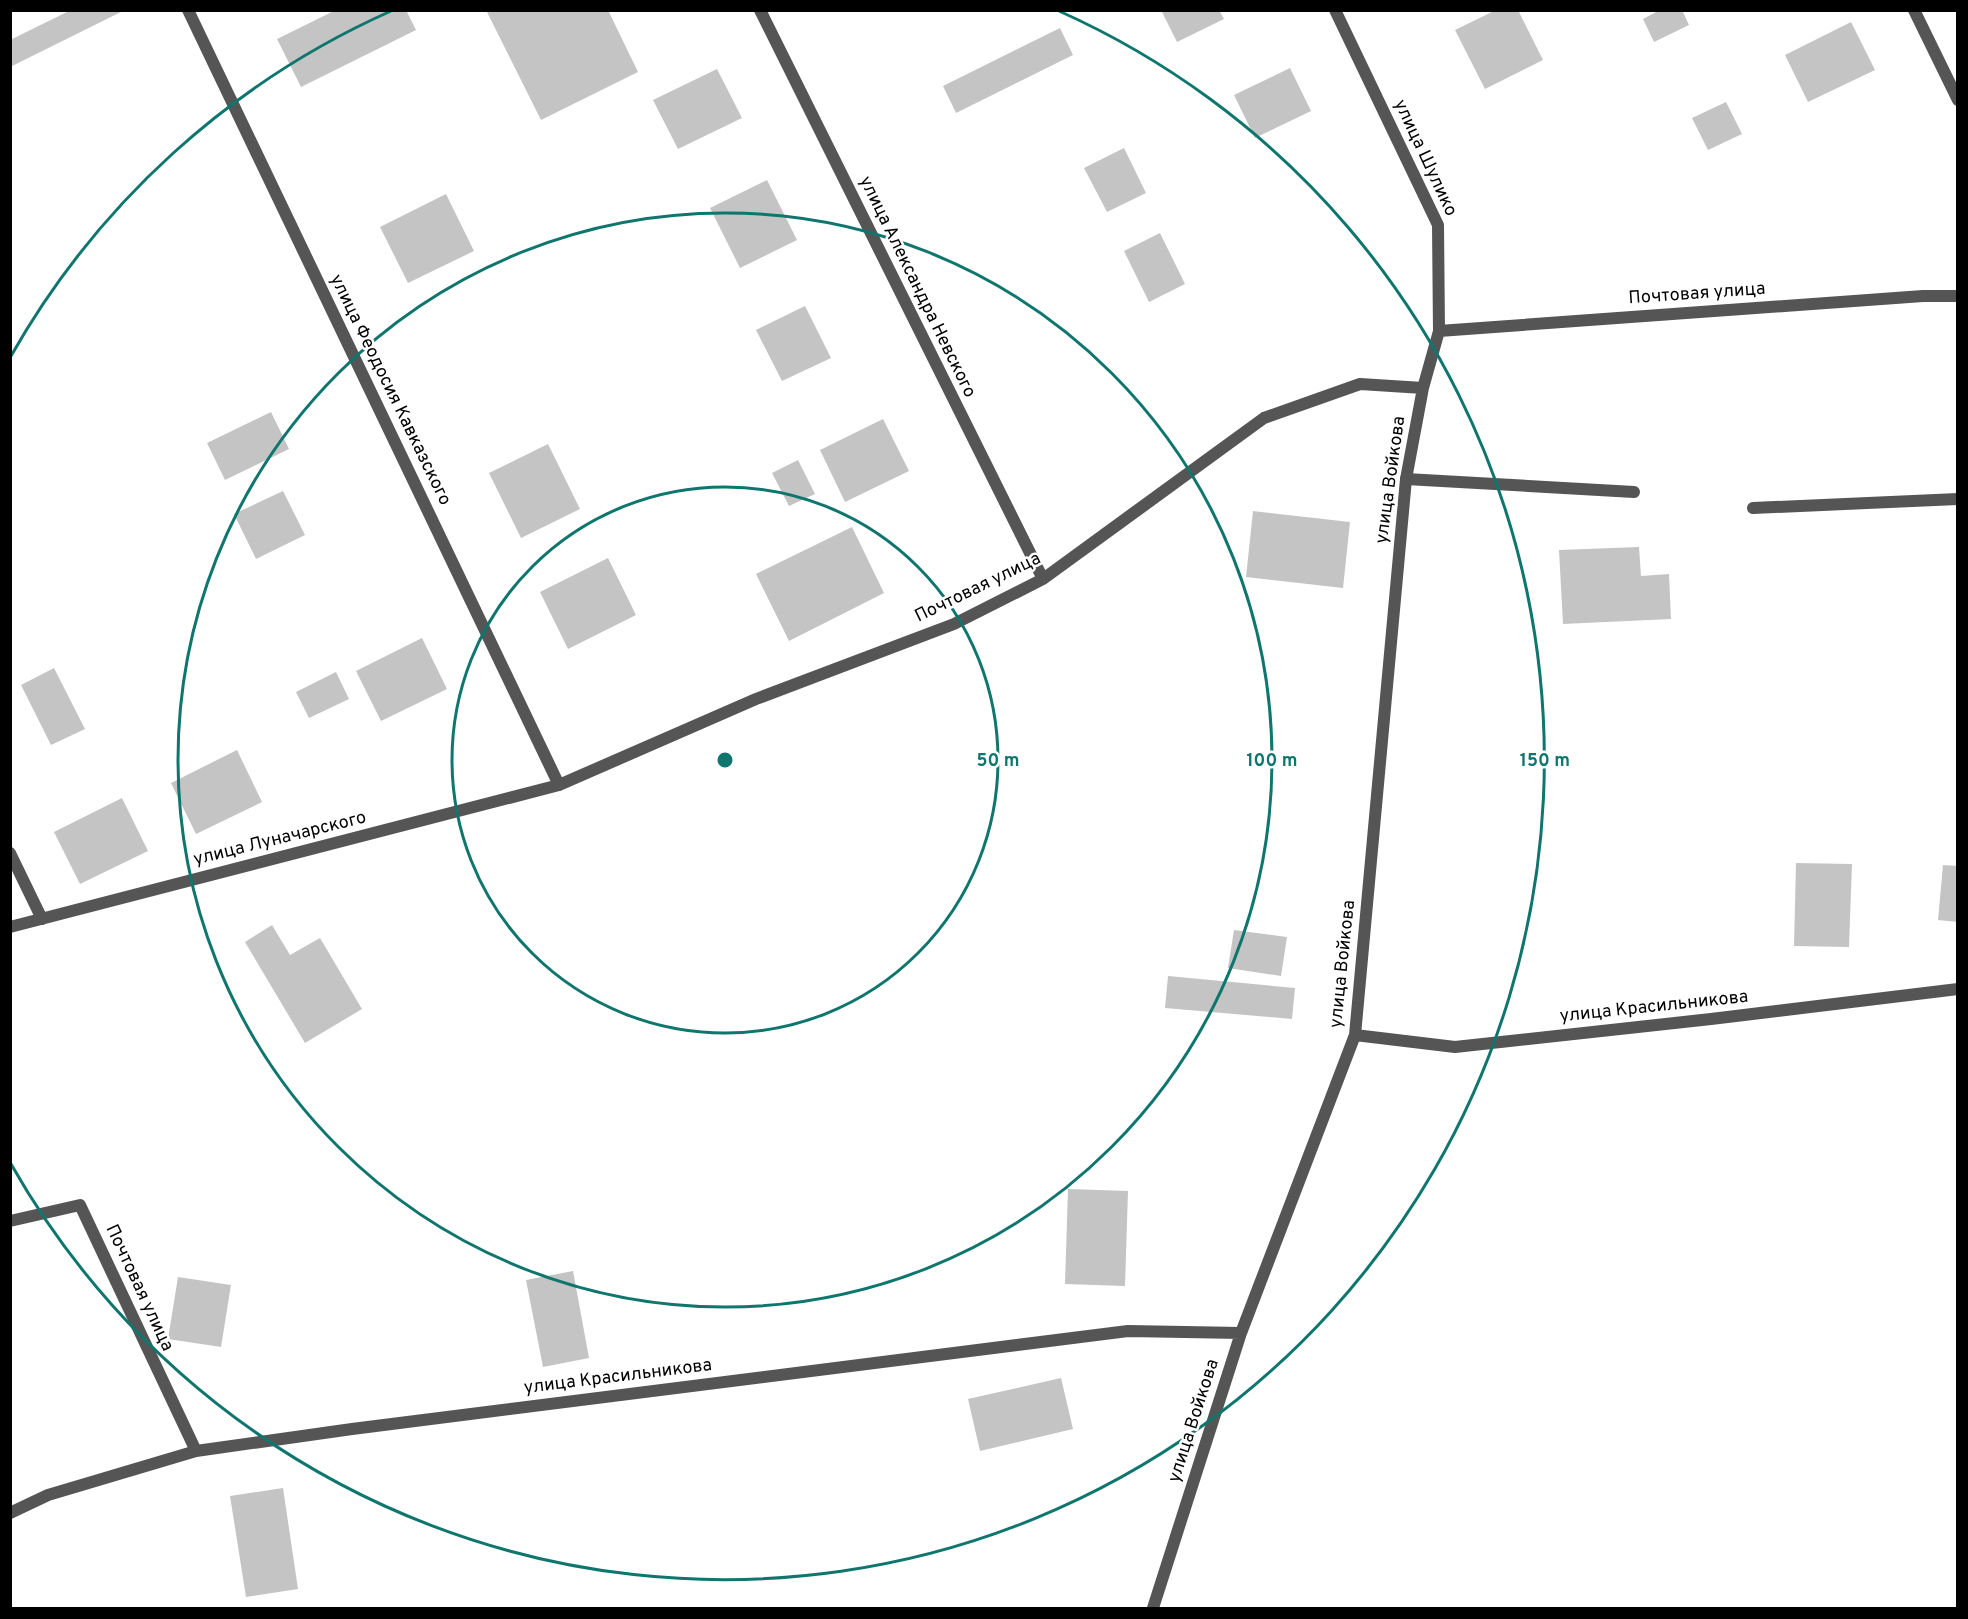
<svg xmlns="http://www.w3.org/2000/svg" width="1968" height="1619" font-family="Overpass,sans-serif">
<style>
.building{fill:#c4c4c4}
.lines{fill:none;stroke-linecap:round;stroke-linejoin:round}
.lane{stroke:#555;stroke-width:12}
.street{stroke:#555;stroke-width:12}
.ring{fill:none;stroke:#0f766e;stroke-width:3}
.labels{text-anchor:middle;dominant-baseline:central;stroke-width:5;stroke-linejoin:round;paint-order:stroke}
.street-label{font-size:18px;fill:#000;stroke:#fff}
.centre{fill:#0f766e;stroke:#fff;stroke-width:3}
.ring-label{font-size:18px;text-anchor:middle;font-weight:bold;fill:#0f766e;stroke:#fff;stroke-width:5;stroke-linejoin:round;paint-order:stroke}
</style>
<rect width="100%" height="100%" fill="#fff"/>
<path class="building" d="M71,10H125L10,67V40Z
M336,10H406L416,30L301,87L277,39Z
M486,10H608L638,72L541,120Z
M1161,10H1219L1224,19L1177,42Z
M1496,10H1518L1543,60L1485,89L1455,30Z
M1660,10H1682L1689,25L1654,42L1643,19Z
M1851,22L1875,70L1808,102L1785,55Z
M1060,28L1073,55L956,113L943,86Z
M1290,68L1311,111L1255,138L1234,95Z
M717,69L742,118L678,149L653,100Z
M1726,102L1742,134L1708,150L1692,118Z
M1124,148L1146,193L1107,212L1084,168Z
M767,180L797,240L740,268L710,208Z
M446,194L474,251L408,283L380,227Z
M1160,233L1185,284L1149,302L1124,251Z
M805,306L831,358L782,381L756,330Z
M271,412L289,449L225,480L207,443Z
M883,419L909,471L845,502L820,450Z
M548,444L580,509L521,538L489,473Z
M798,460L815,494L789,506L772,473Z
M283,491L305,535L256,559L234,514Z
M1253,511L1350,522L1343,588L1246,577Z
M852,527L884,593L789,641L756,574Z
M1639,547L1641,576L1669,574L1671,619L1563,624L1559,550Z
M608,558L636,615L568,649L540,592Z
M422,638L447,689L381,721L356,671Z
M54,668L85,729L51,745L21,685Z
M336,672L349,699L309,718L296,692Z
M237,750L262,802L196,834L171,783Z
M122,798L148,851L80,884L54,832Z
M1796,863L1852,864L1849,947L1794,946Z
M1943,865L1958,866V922L1938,920Z
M272,925L290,955L320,938L362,1009L305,1043L245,942Z
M1234,930L1287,937L1281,976L1228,968Z
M1168,976L1295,988L1292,1019L1165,1008Z
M1068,1189L1128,1191L1125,1286L1065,1284Z
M573,1271L589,1358L543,1367L526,1280Z
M178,1277L231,1285L221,1347L168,1339Z
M1061,1378L1073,1429L980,1451L968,1399Z
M283,1488L298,1589L246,1597L230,1496Z"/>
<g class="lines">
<path class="lane" d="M1406,479L1634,492
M1753,508L1958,499"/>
<path class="street" d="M188,10L559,785
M760,10L1043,579
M1914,10L1958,100
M1439,331L1923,296H1958
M10,853L42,919
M10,927L559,785L756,699L954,624L1043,579L1264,418L1360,384L1423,388
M1355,1035L1455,1047L1711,1019L1958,989
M10,1221L80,1205L196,1451
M10,1513L48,1495L196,1451L352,1429L1128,1331L1241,1333
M1153,1608L1241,1333L1355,1035L1406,479L1423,388L1439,331L1438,225L1335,10"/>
</g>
<g class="ring">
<circle cx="725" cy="760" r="273"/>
<circle cx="725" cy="760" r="547"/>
<path d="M11 356A820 820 0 0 1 391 11M1059 11A820 820 0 1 1 11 1164"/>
</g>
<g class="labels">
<g class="street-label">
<text transform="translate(1425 158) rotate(65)">улица Шулико</text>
<text transform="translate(917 287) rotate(64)">улица Александра Невского</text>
<text transform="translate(1697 294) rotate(-4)">Почтовая улица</text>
<text transform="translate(390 390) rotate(64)">улица Феодосия Кавказского</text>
<text transform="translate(1391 480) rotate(-82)">улица Войкова</text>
<text transform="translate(978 588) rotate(-26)">Почтовая улица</text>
<text transform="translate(280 839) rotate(-14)">улица Луначарского</text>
<text transform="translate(1343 964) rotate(-84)">улица Войкова</text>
<text transform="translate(1654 1007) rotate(-6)">улица Красильникова</text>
<text transform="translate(139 1288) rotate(65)">Почтовая улица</text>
<text transform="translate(618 1377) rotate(-7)">улица Красильникова</text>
<text transform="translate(1194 1421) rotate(-72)">улица Войкова</text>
</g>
</g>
<circle cx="725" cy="760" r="9" class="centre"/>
<g class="ring-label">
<text x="998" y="766">50 m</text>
<text x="1272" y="766">100 m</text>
<text x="1545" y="766">150 m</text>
</g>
<rect width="1968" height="1619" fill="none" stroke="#000000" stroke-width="24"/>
</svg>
